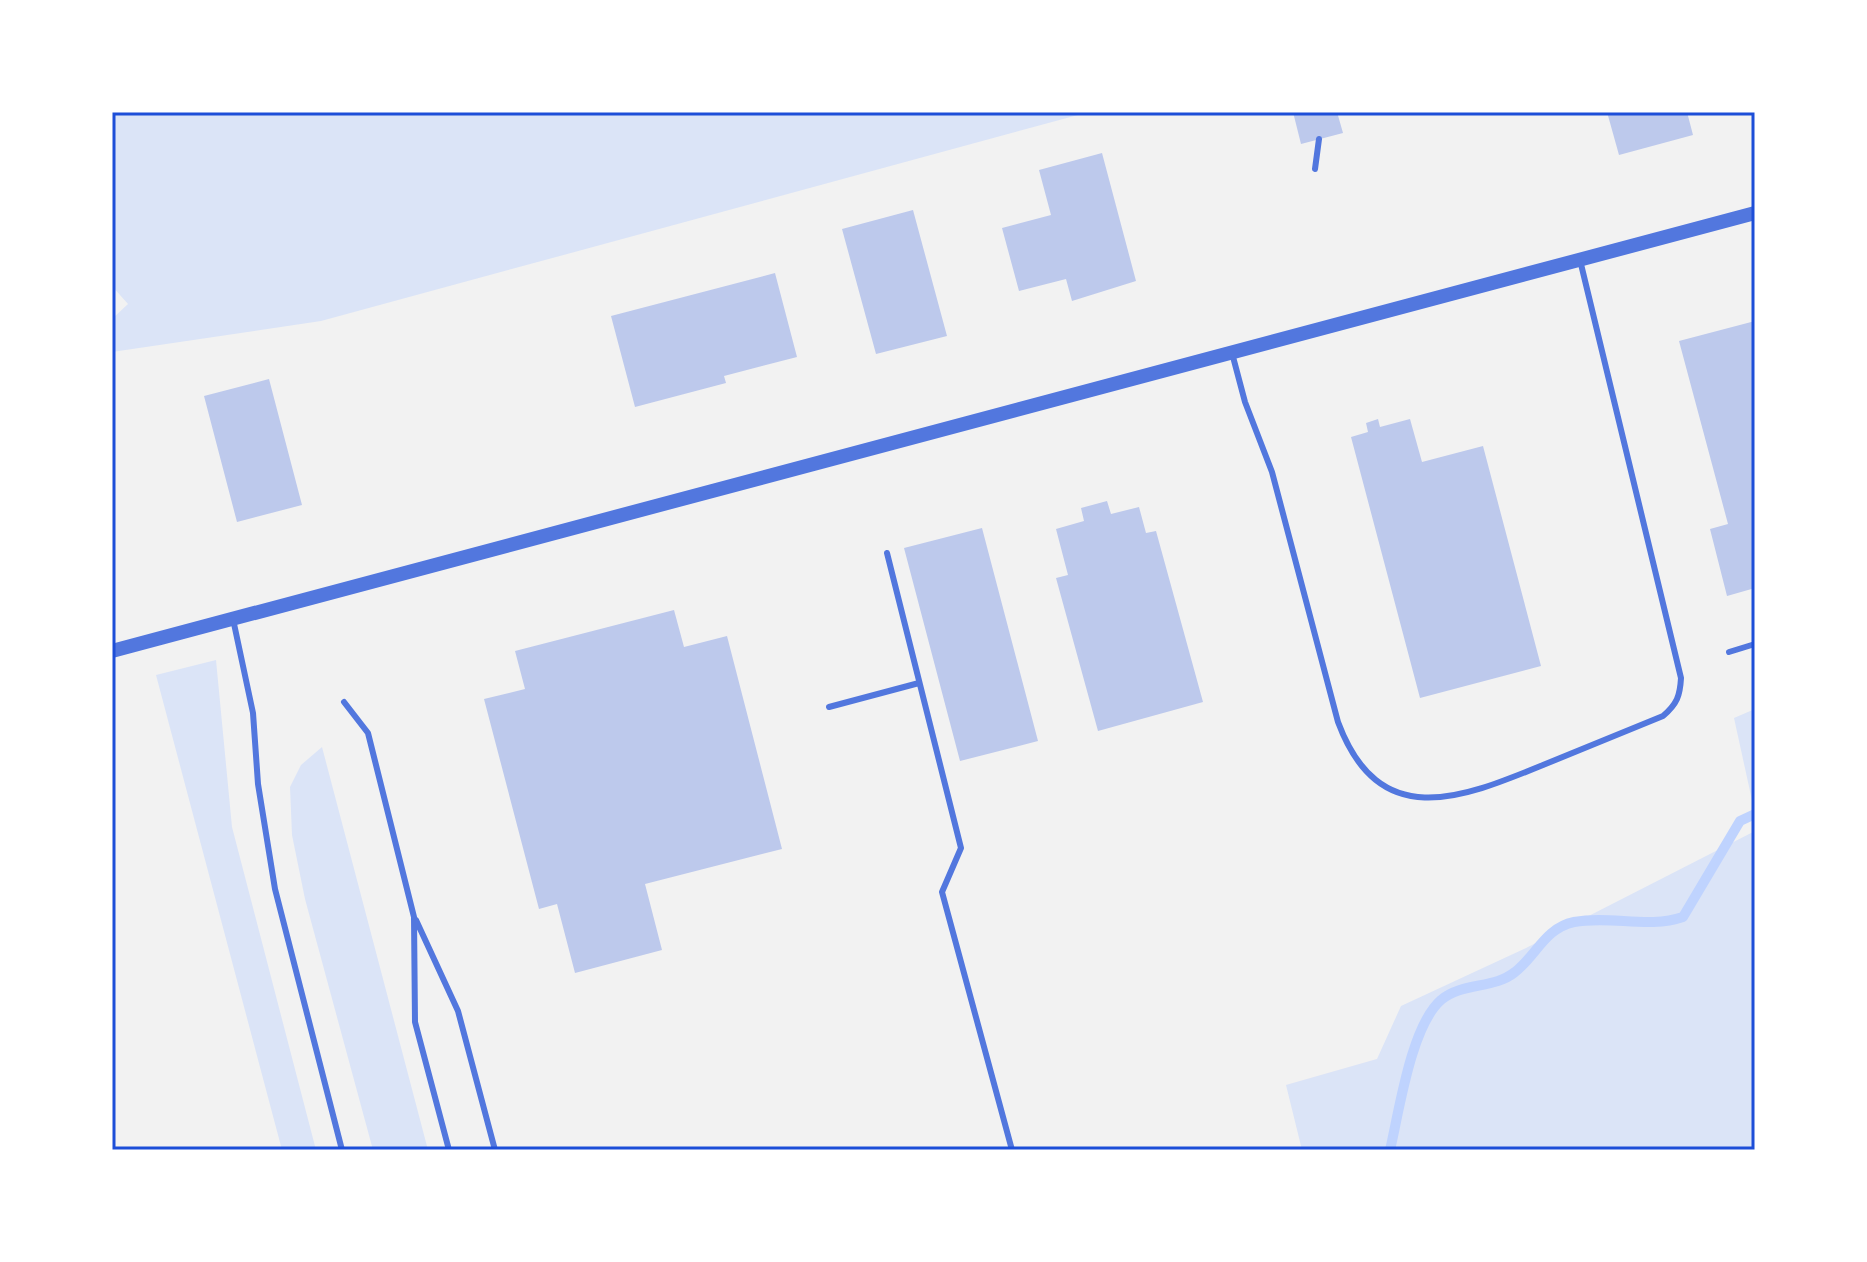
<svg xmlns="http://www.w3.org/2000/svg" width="1867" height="1262" font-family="Cabin,sans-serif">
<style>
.green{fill:#dbe4f7}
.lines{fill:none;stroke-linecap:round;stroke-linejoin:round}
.stream{stroke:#bfd3fe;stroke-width:10}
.building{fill:#bdc9ec}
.service{stroke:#5277de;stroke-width:6}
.tertiary{stroke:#5277de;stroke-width:14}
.neatline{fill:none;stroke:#1d4ed8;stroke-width:3}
</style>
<rect width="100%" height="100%" fill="#f2f2f2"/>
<path class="green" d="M112,112H1089L321,321L112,352V319L128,304L112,286Z
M216,660L232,827L316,1150H282L156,675Z
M1755,709V814L1734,718Z
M322,747L428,1150H373L305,899L292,835L290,787L301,765Z
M1755,831V1150H1302L1286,1085L1377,1059L1401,1006L1526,948Z"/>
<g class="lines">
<path class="stream" d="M1390,1150C1399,1112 1411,1026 1441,1000C1463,982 1494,989 1515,972C1536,956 1545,928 1574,922C1611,915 1648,929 1683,917L1740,821L1755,814"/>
</g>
<path class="building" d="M1293,112H1337L1343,133L1301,144Z
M1607,112H1687L1693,135L1619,155Z
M1102,153L1136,281L1072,301L1066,279L1019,291L1002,228L1051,215L1039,170Z
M913,210L947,336L876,354L842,229Z
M775,273L797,357L724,376L726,383L635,407L611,316Z
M1755,321V588L1727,596L1710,529L1728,524L1679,341Z
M269,379L302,505L237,522L204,396Z
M1378,419L1380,427L1410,419L1422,462L1483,446L1541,666L1420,698L1351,437L1368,432L1366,423Z
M1107,501L1111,514L1139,507L1146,533L1156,531L1203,702L1098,731L1056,578L1068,575L1056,529L1084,521L1081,508Z
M982,528L1038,741L960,761L904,548Z
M674,610L684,647L727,636L782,849L645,884L662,950L575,973L557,904L539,909L484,699L525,689L515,651Z"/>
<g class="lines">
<path class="service" d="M1315,169L1319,139
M1232,353L1245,402L1272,472L1338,722C1379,832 1460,799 1543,765C1583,749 1623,732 1663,716C1677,704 1680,696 1681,678L1580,260
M887,553L961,848L942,892L1012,1150
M233,619L253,713L258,784L275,889L342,1150
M1729,652L1755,644
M344,702L368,733L414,917L415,1022L449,1150
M829,707L919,683
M416,920L458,1011L495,1150"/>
<path class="tertiary" d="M112,651L1755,213"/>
</g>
<rect width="1867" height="1262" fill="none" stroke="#ffffff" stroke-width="228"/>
<rect x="114" y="114" width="1639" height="1034" class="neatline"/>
</svg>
